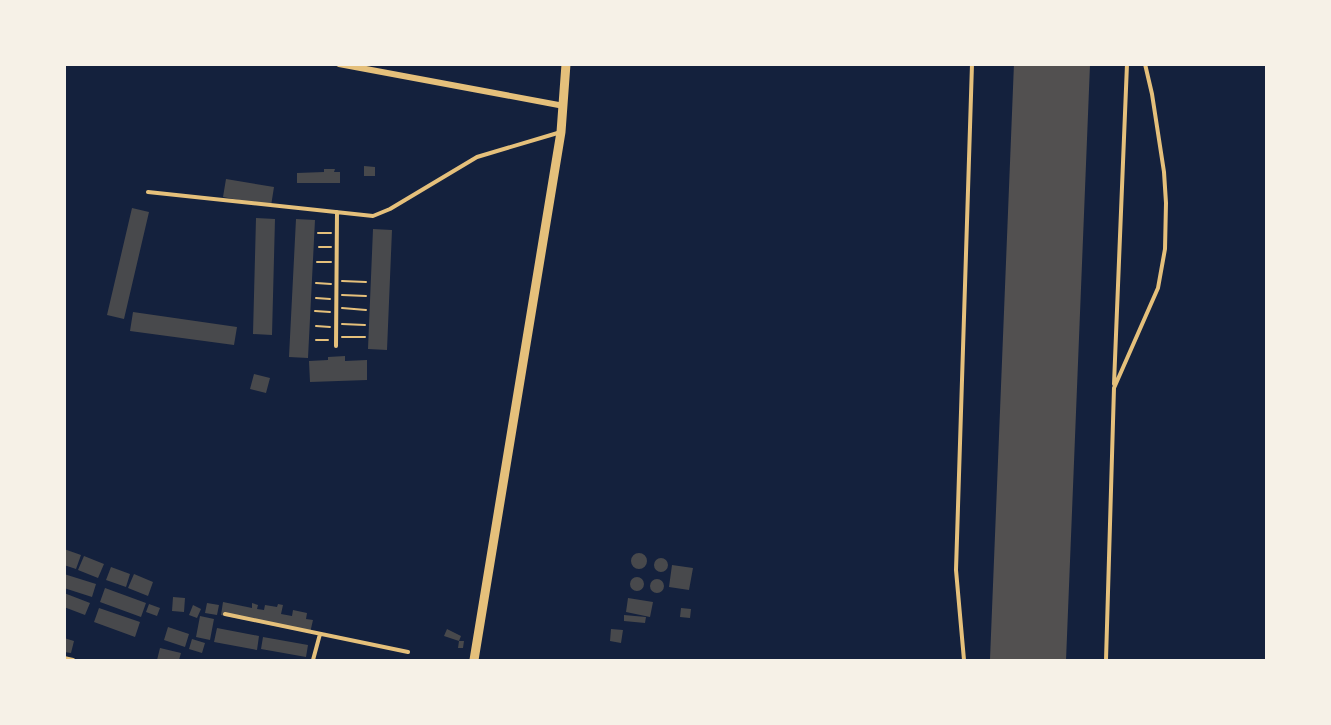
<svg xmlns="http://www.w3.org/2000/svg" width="1331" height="725" font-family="'IBM Plex Sans',sans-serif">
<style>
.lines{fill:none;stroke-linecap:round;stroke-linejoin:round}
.runway{stroke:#525050;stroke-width:76}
.building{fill:#48494c}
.path{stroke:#e5c07b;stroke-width:2}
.service{stroke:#e5c07b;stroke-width:4}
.minor{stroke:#e5c07b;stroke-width:6}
.tertiary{stroke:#e5c07b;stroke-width:9}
</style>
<rect width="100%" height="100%" fill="#14213d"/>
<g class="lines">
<path class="runway" d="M1028,660L1052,64"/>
</g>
<path class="building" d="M364,166L375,167V176H364Z
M324,169H335L334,172H340V183H297V173L324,172Z
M226,179L274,187L271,206L223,197Z
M132,208L149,212L124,319L107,315Z
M256,218L275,219L272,335L253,334Z
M296,219L315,220L308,358L289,357Z
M373,229L392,230L387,350L368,349Z
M133,312L237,327L234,345L130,331Z
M345,356V361L367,360V380L310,382L309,361L328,360V357Z
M254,374L270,378L266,393L250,389Z
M64,549L81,555L76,569L64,565Z
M631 561a8 8 0 1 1 16 0a8 8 0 1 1-16 0Z
M84,556L104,564L98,578L78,570Z
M654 565a7 7 0 1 1 14 0a7 7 0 1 1-14 0Z
M672,565L693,568L689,590L669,587Z
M111,567L130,574L126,587L106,580Z
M64,574L96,584L92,597L64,588Z
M134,574L153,582L148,596L128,588Z
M630 584a7 7 0 1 1 14 0a7 7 0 1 1-14 0Z
M650 586a7 7 0 1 1 14 0a7 7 0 1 1-14 0Z
M105,588L146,603L141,617L100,602Z
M64,593L90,603L85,615L64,607Z
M173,597L185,598L184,612L172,611Z
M628,598L653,602L650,617L626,612Z
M223,602L252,608V603L258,605L257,609L264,610L265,605L277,607L278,604L283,605L281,614L292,616L293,610L307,613L306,619L313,620L310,633L221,615Z
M207,603L219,605L217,615L205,613Z
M149,604L160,608L157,616L146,612Z
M193,605L201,609L197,618L189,615Z
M99,608L140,622L135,637L94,622Z
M681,608L691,609L690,618L680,617Z
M624,615L646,617L645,623L624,621Z
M200,616L214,619L210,640L196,637Z
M168,627L189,634L185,647L164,640Z
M217,628L259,636L257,650L214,642Z
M447,629L461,636L459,641H464L463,648H458L459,641L444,636Z
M611,629L623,630L621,643L610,641Z
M263,637L308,645L306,657L261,649Z
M64,638L74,641L71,653L64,652Z
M192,639L205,643L202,653L189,649Z
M160,648L181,653L179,660H157Z"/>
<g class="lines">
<path class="path" d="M318,233H331
M319,247H331
M317,262H331
M342,281L366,282
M316,283L331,284
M342,295L366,296
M316,298L330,299
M342,308L366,310
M315,311L330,312
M342,324L365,325
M316,326L330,327
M342,337H365
M316,340H328"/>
<path class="service" d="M148,192L373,216L390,209L477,157L561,132
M336,346L337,212
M1114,384L1127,64
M225,614L408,652
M64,658L73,660
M313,660L320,634
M964,660L956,570L972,64
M1106,660L1114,388L1158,288L1165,249L1166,203L1164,172L1152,94L1145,64"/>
<path class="minor" d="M339,64L564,106"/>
<path class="tertiary" d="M474,660L561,132L566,64"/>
</g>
<rect width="1331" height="725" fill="none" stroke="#f6f1e7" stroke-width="132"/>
</svg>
